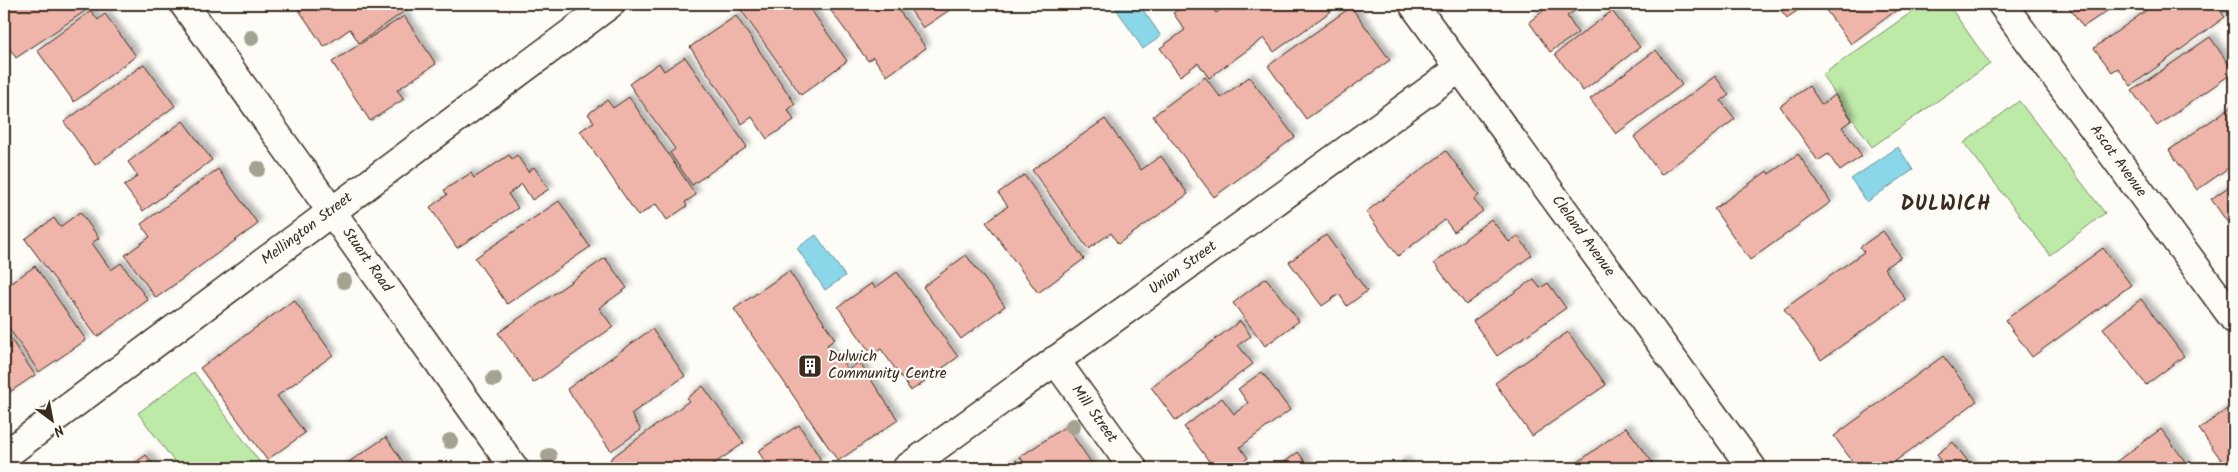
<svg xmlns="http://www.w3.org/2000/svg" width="2238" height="472" font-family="Kalam,sans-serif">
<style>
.green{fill:#beeaa8;stroke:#7c8a63}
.water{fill:#8ad7e9;stroke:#6a9298}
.building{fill:#efb4aa;stroke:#3b2a1e;filter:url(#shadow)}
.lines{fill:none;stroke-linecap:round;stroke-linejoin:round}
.minor-casing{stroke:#3b2a1e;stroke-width:31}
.minor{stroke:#fdfcf7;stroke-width:28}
.tree{fill:#a4a392}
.labels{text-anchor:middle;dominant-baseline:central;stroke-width:4.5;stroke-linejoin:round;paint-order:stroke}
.street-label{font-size:15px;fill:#3b2a1e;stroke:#fdfcf7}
.poi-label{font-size:15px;fill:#3b2a1e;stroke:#fdfcf7;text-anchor:start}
.district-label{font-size:20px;font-weight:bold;letter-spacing:1px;fill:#3b2a1e;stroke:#fdfcf7}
</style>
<defs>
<filter id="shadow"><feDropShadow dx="4.5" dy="-4.5" stdDeviation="2.5" flood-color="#0004"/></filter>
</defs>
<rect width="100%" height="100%" fill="#fdfcf7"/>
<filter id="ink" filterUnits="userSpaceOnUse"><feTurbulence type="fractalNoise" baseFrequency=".02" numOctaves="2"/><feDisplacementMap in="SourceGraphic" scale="10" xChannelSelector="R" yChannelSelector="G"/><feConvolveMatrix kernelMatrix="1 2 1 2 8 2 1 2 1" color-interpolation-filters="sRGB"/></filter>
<g filter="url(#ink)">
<path class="green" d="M1923,4H1948L1990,64L1872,147L1822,75Z
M2019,101L2105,213L2050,255L1964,143Z
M194,372L264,468H179L138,413Z"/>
<path class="water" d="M1113,4H1139L1161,36L1143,49Z
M1898,147L1913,170L1867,202L1851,179Z
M816,235L845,276L825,290L797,248Z"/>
<path class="building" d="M4,4H89L91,7L16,58L4,40Z
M301,4H415L359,43L350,29L324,47L297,7Z
M750,4H807L847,61L801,95L741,10Z
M826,4H894L926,48L887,76L873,57L868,61Z
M906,4H958L923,28Z
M1186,4H1209L1216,13L1229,4H1244L1248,9L1256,4H1341L1274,52L1264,38L1209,78L1198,63L1180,76L1160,48L1185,30L1173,13Z
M1538,4H1585L1567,16L1578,33L1550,52L1529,22L1543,11Z
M1776,4H1806L1787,18Z
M1831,4H1905L1851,44L1825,9Z
M2067,4H2117L2083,27Z
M2155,4H2215L2225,17L2131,86L2118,68L2112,72L2094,48Z
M1351,7L1390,60L1306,119L1268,66Z
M91,11L98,20L105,14L136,56L74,102L37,50Z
M1612,11L1640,47L1583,91L1555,54Z
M404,16L436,64L397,90L404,99L370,121L332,62Z
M736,16L795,104L788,110L794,120L767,139L752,117L742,124L690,47Z
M2210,37L2234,72L2157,126L2132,91Z
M1656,50L1682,85L1616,134L1590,99Z
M685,57L747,147L692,185L670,153L675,149L629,84L659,63L664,71Z
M144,64L175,106L95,165L64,122Z
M1715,76L1729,95L1721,101L1735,119L1661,175L1634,137Z
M1205,77L1221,98L1249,77L1295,137L1214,197L1153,116Z
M1809,86L1822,105L1835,95L1852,120L1842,127L1862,156L1840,171L1828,154L1818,161L1780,106Z
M629,97L696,195L685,202L687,206L667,220L656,204L638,216L580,131L594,122L588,114L607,100L613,108Z
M2234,105V164L2197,190L2169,150Z
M1105,119L1141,170L1161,156L1188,194L1118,244L1111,233L1088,249L1032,170Z
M183,121L212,160L143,211L124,186L138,176L128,162Z
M1446,151L1479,195L1474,200L1483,211L1454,232L1445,220L1398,256L1366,212Z
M1798,154L1831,202L1750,260L1714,209L1767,171L1769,174Z
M509,155L512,159L517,155L528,172L534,167L549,189L532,200L522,184L508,194L518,208L457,248L430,207L447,195L444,190L471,173L474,178Z
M218,169L258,224L156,298L125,255L150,237L141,224Z
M1024,175L1084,259L1038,293L986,222L1008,206L998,193Z
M2234,183V219L2228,223L2211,199Z
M559,201L590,247L507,304L475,258Z
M80,212L99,238L92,243L111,270L121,263L148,300L97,337L25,239L54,218L60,227Z
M1491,219L1509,242L1518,236L1532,255L1466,305L1434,263Z
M1883,231L1901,257L1884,268L1906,300L1821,360L1784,309L1864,252L1860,247Z
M1326,235L1367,291L1347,306L1339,294L1322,306L1289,262Z
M2103,248L2131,285L2032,357L2005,320Z
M966,255L1005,306L961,339L923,287Z
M605,258L627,288L599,308L613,327L533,383L498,333Z
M35,266L86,340L39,372L4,321V288Z
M789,271L835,339L827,345L836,359L839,357L848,370L859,362L898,420L838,461L734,309Z
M897,272L958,357L911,391L881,349L872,355L838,307L872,283L875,288Z
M1266,278L1299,321L1265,346L1233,303Z
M1534,279L1540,288L1548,283L1566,308L1497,356L1473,321Z
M2141,299L2184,356L2146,385L2103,328Z
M294,300L333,355L277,396L305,433L267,460L200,368Z
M1240,321L1251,336L1238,345L1253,364L1176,421L1151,387Z
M4,329L35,375L4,396Z
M652,329L685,376L631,414L641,430L611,451L567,389Z
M1568,332L1606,385L1532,436L1495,383Z
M1943,356L1977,401L1886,468H1867L1861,461L1855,465L1834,436Z
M1262,372L1290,410L1240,447L1248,458L1234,468H1214L1184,427L1222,398L1234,414L1248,403L1238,389Z
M703,386L744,443L708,468H695L689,461L680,468H617L610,459L689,401L687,398Z
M2234,404V468H2227L2199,429Z
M799,425L821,460L808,468H769L758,451Z
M1066,426L1095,468H1028L1020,457Z
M1626,427L1653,463L1646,468H1570Z
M2161,429L2190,468H2122L2117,461Z
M386,437L407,468H340Z
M1953,442L1973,468H1929L1940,460L1937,454Z
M1298,452L1310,468H1277Z
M146,455L156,468H128Z
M1016,460L1022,468H1003Z
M1404,461L1410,468H1394Z"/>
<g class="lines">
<g class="minor-casing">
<path id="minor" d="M184,4L514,468
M1413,4L1752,468
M2002,4L2234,319
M1055,360L1133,468
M4,456L610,4
M907,468L1460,68"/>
</g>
<use href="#minor" class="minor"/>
</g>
<g class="tree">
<circle cx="251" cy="38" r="8"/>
<circle cx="258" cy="169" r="8"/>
<circle cx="344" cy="281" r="8"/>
<circle cx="494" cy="379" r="8"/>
<circle cx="1073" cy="426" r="8"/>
<circle cx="450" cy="441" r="8"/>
<circle cx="549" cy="456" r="8"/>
</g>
</g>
<defs>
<g id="building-square" transform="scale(1.25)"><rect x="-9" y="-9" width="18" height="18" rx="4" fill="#3b2a1e" stroke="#fdfcf7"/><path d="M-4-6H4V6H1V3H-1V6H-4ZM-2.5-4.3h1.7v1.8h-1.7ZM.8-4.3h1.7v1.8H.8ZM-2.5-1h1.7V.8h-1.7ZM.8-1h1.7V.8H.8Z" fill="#fff"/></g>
</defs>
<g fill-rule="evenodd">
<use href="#building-square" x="810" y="366"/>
</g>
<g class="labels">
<g class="street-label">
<text transform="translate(2118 161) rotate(54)">Ascot Avenue</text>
<text transform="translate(307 229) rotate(-37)">Mellington Street</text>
<text transform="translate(1583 236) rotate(54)">Cleland Avenue</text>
<text transform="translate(367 260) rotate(55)">Stuart Road</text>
<text transform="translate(1183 268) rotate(-36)">Union Street</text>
<text transform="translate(1094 414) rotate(54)">Mill Street</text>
</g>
<g class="poi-label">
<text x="828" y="357">Dulwich<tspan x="828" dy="17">Community Centre</tspan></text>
</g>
<g class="district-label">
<text x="1946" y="205">DULWICH</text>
</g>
</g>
<rect width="2238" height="472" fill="none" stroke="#fdfcf7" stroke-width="20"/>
<rect x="10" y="10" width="2218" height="452" fill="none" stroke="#3b2a1e" stroke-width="2" filter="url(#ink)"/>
<g transform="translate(52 420) rotate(148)" stroke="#fdfcf7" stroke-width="4" paint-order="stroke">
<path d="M0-4L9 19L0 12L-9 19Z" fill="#3b2a1e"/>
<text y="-8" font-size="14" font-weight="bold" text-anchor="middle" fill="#3b2a1e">N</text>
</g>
</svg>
